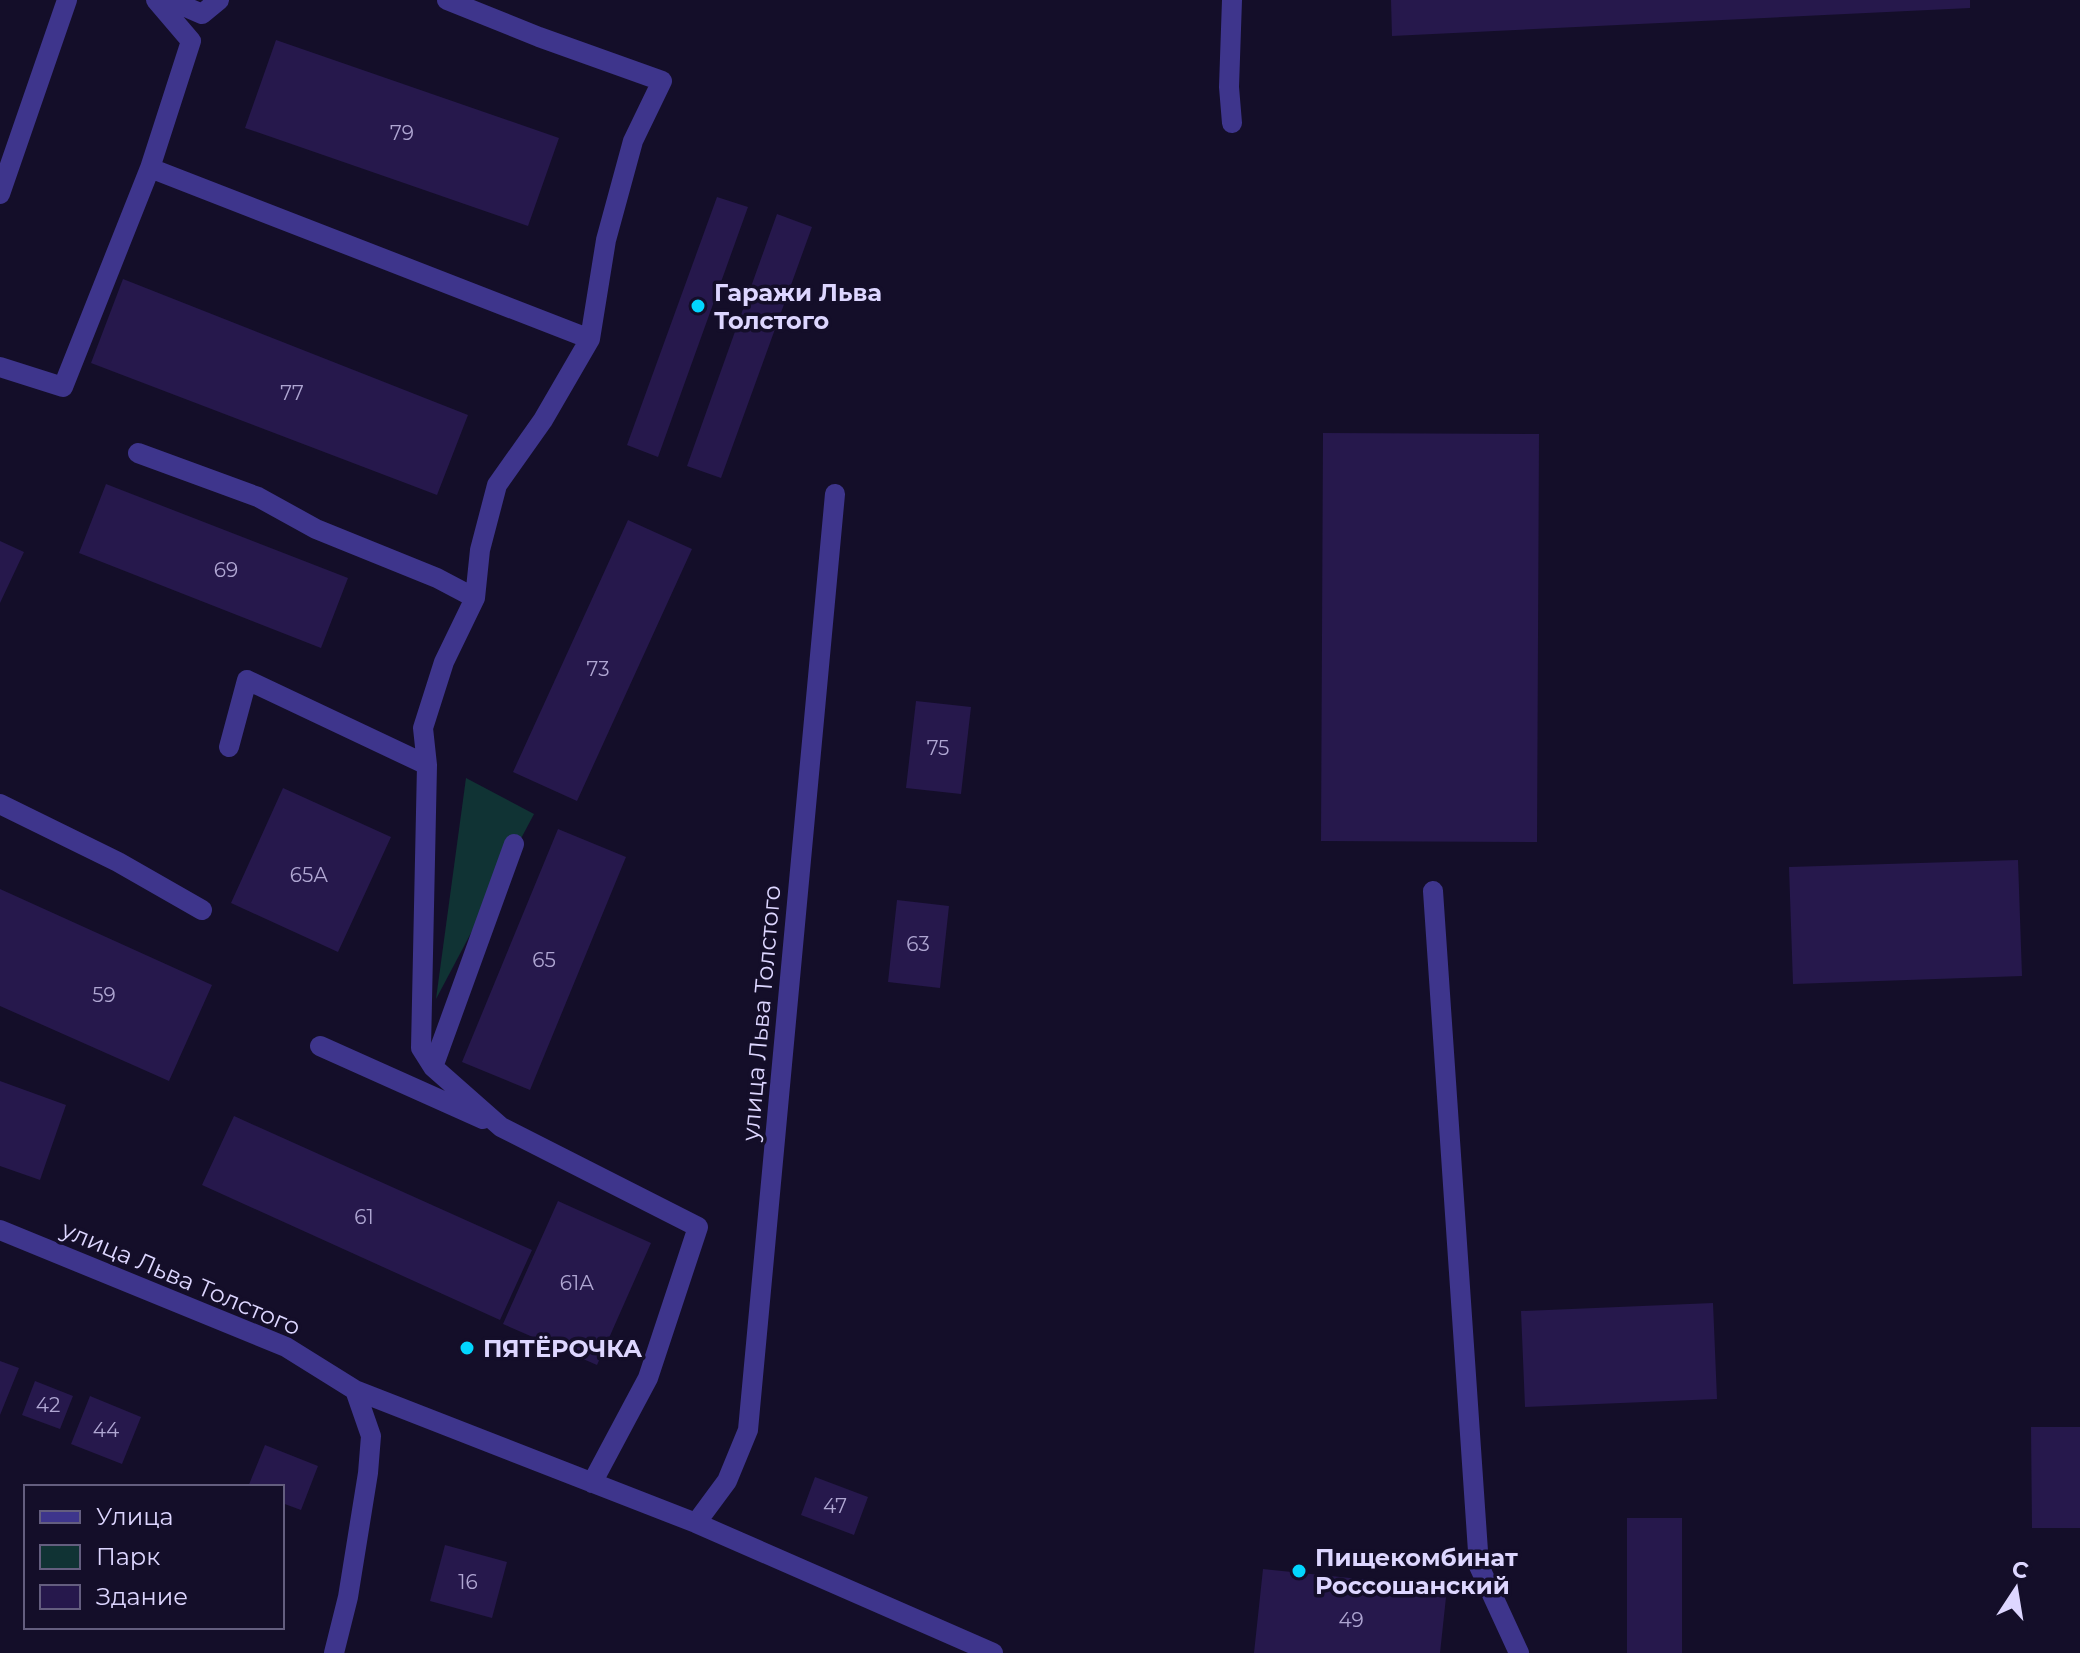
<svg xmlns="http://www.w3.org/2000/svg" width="2080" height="1653" font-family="Montserrat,sans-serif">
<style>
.green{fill:#103334}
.building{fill:#26184c}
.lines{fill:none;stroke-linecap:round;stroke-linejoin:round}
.minor{stroke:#3e358c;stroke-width:20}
.poi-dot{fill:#02d6ff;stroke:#140e29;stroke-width:3}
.labels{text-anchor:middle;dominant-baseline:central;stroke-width:7;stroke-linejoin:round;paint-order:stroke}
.number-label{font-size:20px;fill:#afa6d2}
.poi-label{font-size:24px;font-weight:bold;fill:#ddd6ff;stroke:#140e29;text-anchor:start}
.street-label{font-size:24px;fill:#ddd6ff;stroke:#140e29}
</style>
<rect width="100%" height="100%" fill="#140e29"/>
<path class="green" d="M466,778L534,814L436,999Z"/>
<path class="building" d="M1391,0H1970V8L1392,36Z
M276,40L559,138L528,226L245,128Z
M717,197L748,207L658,457L627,445Z
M777,214L812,227L721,478L687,466Z
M123,279L468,415L437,495L91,363Z
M1323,433L1539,434L1537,842L1321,841Z
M106,484L348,578L321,648L79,553Z
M628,520L692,549L577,801L513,772Z
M0,541L24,552L0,603Z
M916,701L971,707L961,794L906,788Z
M283,788L391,837L338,952L231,903Z
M558,829L626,857L530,1090L462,1062Z
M2018,860L2022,976L1793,984L1789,867Z
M0,889L212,985L169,1081L0,1006Z
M897,900L949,906L940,988L888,982Z
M0,1081L66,1105L40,1180L0,1166Z
M234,1116L532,1250L500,1320L202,1185Z
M558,1201L651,1243L597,1365L503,1324Z
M1713,1303L1717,1399L1525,1407L1521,1311Z
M0,1361L19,1368L0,1415Z
M35,1381L73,1396L60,1429L22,1415Z
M90,1396L141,1417L122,1464L71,1444Z
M2031,1427H2080V1528H2032Z
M265,1445L318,1466L301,1510L282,1503V1487H248Z
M815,1477L868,1497L854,1535L801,1515Z
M1627,1518H1682V1653H1627Z
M445,1545L507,1562L492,1618L430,1601Z
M1263,1569L1447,1588L1440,1653H1254Z"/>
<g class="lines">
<path class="minor" d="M156,0L191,41L150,168L590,339L543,420L497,485L480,550L475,598L444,662L423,728L427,765L421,1048L433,1067L501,1127L698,1227L648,1378L592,1483
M170,0L202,14L219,0
M447,0L539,37L662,81L633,141L606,240L590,339
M1232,0L1229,87L1232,123
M0,194L67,0
M0,367L63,387L150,168
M138,453L258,497L316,529L437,578L475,598
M229,747L247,680L427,765
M0,804L118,862L202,910
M1433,891L1479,1566L1519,1653
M320,1046L483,1119
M433,1067L514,844
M0,1230L286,1347L355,1390L696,1523L993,1653
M696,1523L727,1481L748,1430L835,494
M334,1653L348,1597L368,1473L371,1436L355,1390"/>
</g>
<g class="poi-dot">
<circle cx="698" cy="306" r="8"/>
<circle cx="467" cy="1348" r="8"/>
<circle cx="1299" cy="1571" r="8"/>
</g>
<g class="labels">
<g class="number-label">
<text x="402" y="133">79</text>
<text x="292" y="393">77</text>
<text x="226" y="570">69</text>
<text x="598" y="669">73</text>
<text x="938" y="748">75</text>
<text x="309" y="875">65А</text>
<text x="918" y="944">63</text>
<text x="544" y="960">65</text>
<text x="104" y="995">59</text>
<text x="364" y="1217">61</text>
<text x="577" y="1283">61А</text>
<text x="48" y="1405">42</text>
<text x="106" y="1430">44</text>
<text x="835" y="1506">47</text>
<text x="468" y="1582">16</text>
<text x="1351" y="1620">49</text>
</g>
<g class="poi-label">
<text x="714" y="292">Гаражи Льва<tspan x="714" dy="28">Толстого</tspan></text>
<text x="483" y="1348">ПЯТЁРОЧКА</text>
<text x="1315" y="1557">Пищекомбинат<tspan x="1315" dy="28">Россошанский</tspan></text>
</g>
<g class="street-label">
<text transform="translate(761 1013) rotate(-85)">улица Льва Толстого</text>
<text transform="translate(181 1278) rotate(23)">улица Льва Толстого</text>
</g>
</g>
<rect x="24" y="1485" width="260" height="144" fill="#140e29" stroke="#645e7f" stroke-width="2"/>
<rect x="40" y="1511" width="40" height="12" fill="#3e358c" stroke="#645e7f" stroke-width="2"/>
<text x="96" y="1525" font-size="24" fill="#ddd6ff">Улица</text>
<rect x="40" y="1545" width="40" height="24" fill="#103334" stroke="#645e7f" stroke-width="2"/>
<text x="96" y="1565" font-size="24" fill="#ddd6ff">Парк</text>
<rect x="40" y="1585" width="40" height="24" fill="#26184c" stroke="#645e7f" stroke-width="2"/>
<text x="96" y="1605" font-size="24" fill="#ddd6ff">Здание</text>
<g transform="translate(2016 1589) rotate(12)" stroke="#140e29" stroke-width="6" paint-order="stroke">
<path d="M0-6L14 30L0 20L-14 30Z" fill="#ddd6ff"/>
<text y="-12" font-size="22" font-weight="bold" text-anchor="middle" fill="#ddd6ff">С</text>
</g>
</svg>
